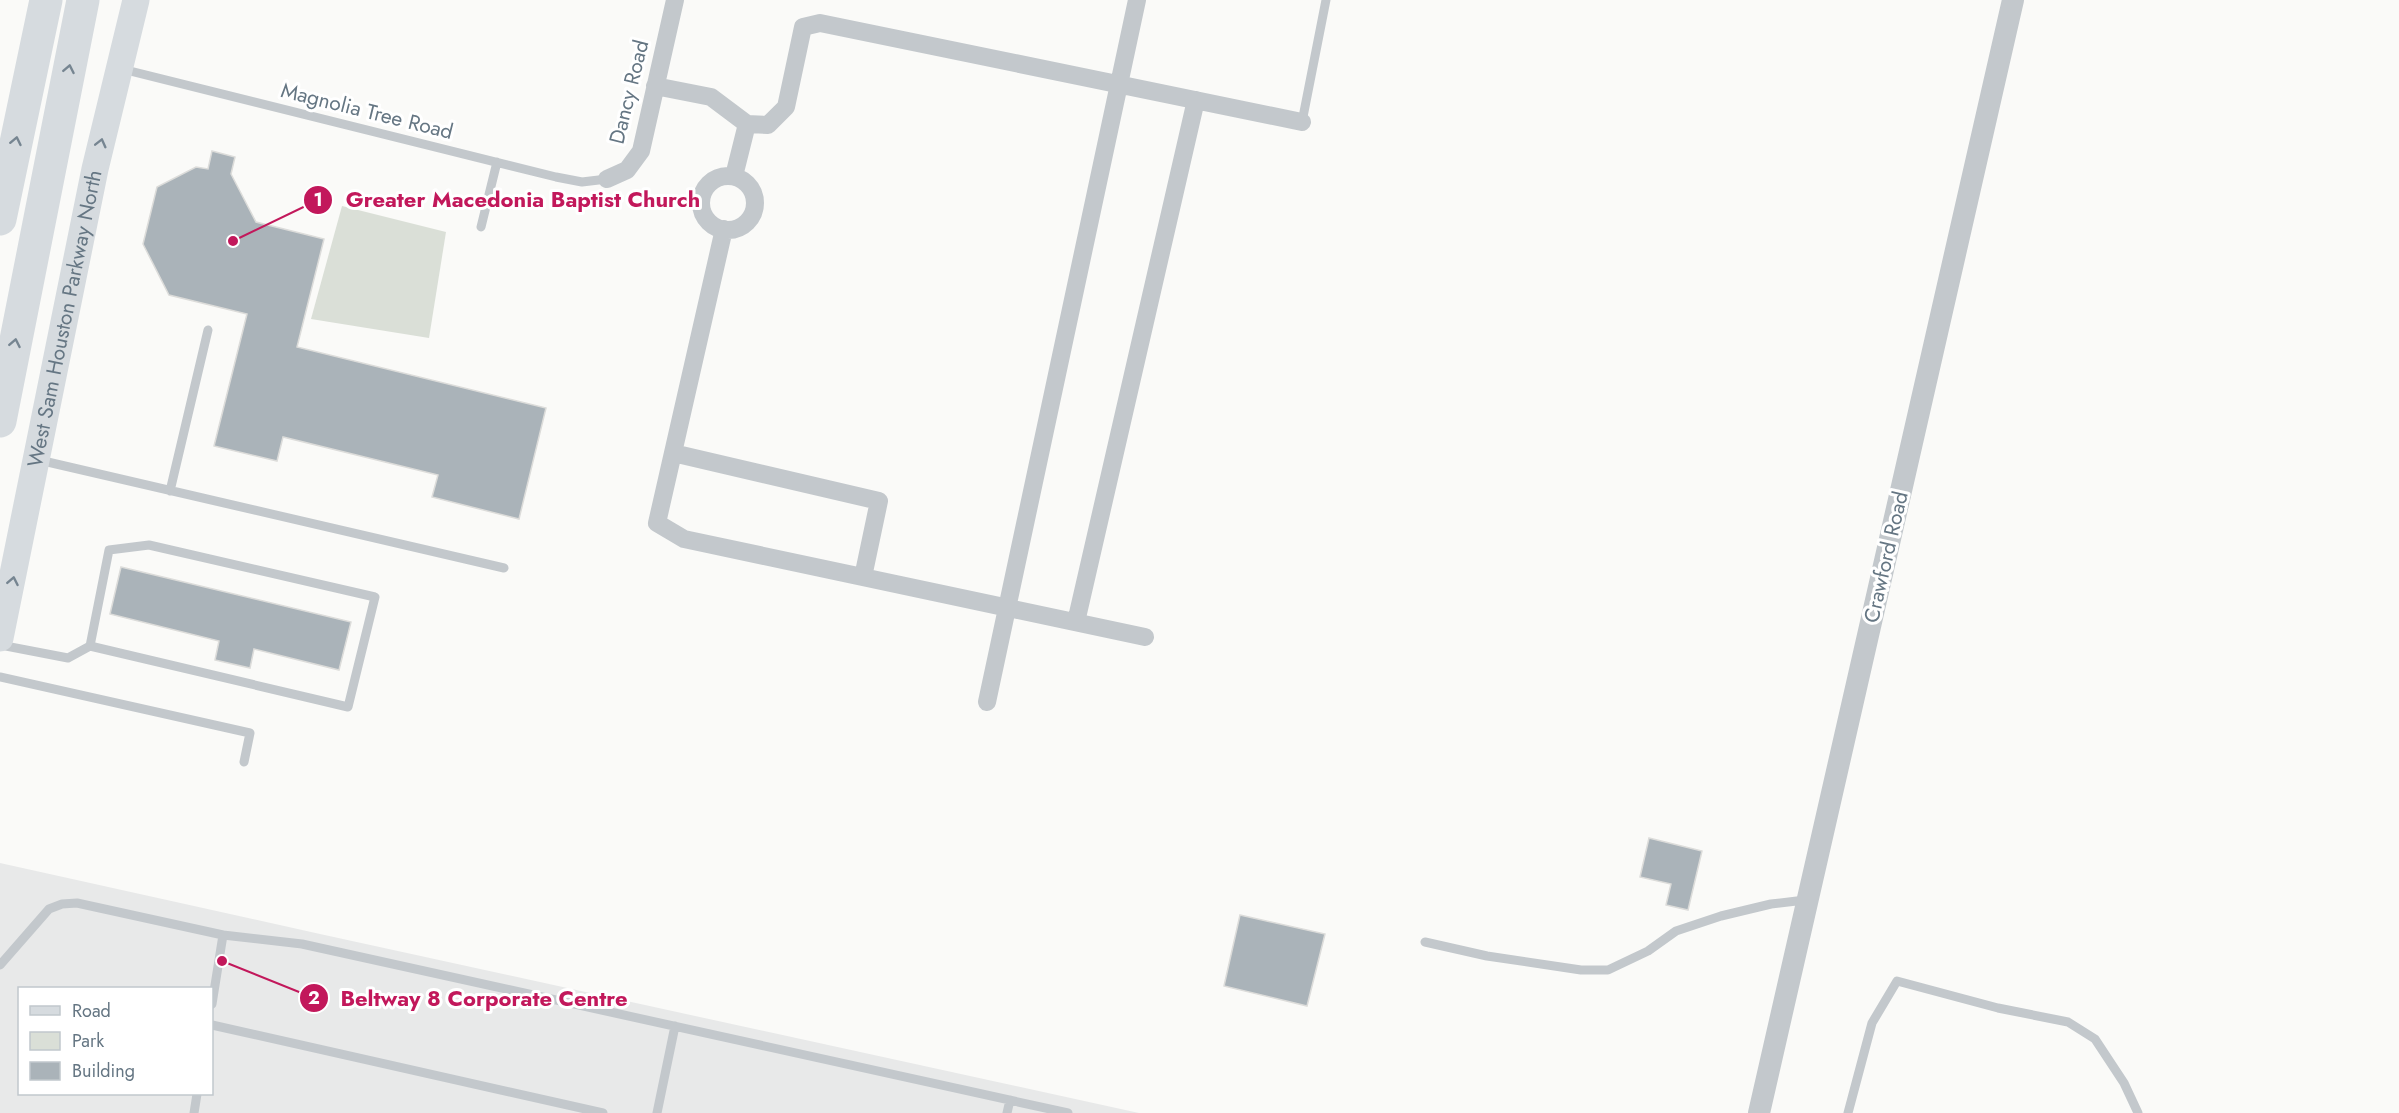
<svg xmlns="http://www.w3.org/2000/svg" width="2399" height="1113" font-family="Jost,sans-serif">
<style>
.built{fill:#e8e9e9;fill-rule:evenodd}
.green{fill:#dadfd7}
.building{fill:#aab3b9;stroke:#dcdcda;stroke-width:1.5}
.lines{fill:none;stroke-linecap:round;stroke-linejoin:round}
.service{stroke:#c3c8cc;stroke-width:9}
.minor{stroke:#c3c8cc;stroke-width:18}
.tertiary{stroke:#c3c8cc;stroke-width:22}
.secondary{stroke:#d6dbdf;stroke-width:27}
.motorway{stroke:#d6dbdf;stroke-width:33}
.oneway{stroke:#768591}
.labels{text-anchor:middle;dominant-baseline:central;stroke-width:6;stroke-linejoin:round;paint-order:stroke}
.street-label{font-size:21px;fill:#657683;stroke:#fff}
.leader{fill:none;stroke:#c2185b;stroke-width:2}
.callout-dot{fill:#c2185b;stroke:#fff;stroke-width:2}
.mark-label{font-size:18px;text-anchor:middle;font-weight:bold;fill:#fff}
.callout-label{font-size:22px;text-anchor:middle;font-weight:bold;fill:#c2185b;stroke:#fff;stroke-width:6;stroke-linejoin:round;paint-order:stroke}
</style>
<rect width="100%" height="100%" fill="#fafaf8"/>
<path class="built" d="M0,863L320,934L1139,1113H0ZM20,988H212V1094H20Z"/>
<path class="green" d="M342,206L446,232L429,338L311,319Z"/>
<path class="building" d="M212,151L235,157L231,174L256,222L324,239L297,347L546,408L519,519L432,497L438,475L283,437L277,461L214,446L247,314L169,295L143,244L157,187L196,167L208,169Z
M121,567L351,622L339,670L254,649L250,668L215,660L219,641L110,614Z
M1649,838L1702,851L1688,910L1666,905L1671,884L1640,877Z
M1240,915L1325,934L1307,1006L1224,986Z"/>
<g class="lines">
<path class="service" d="M122,69L556,177L582,182L607,179
M1302,122L1326,0
M481,227L497,162
M39,460L504,568
M170,491L208,330
M0,645L68,658L90,646L348,707L375,597L149,545L109,550L90,646
M0,677L250,733L244,762
M223,935L302,944L1068,1113
M1425,942L1487,956L1581,970H1608L1648,951L1676,931L1721,916L1771,904L1805,900
M0,965L49,909L62,904L77,903L223,935L212,1004
M212,1025L603,1113
M194,1113L197,1094
M657,1113L675,1026
M1007,1113L1010,1100
M1848,1113L1872,1023L1897,981L1998,1008L2068,1022L2095,1039L2124,1083L2138,1113"/>
<path class="minor" d="M655,86L711,97L747,124L734,176
M747,124L768,125L786,107L803,27L820,23L1302,122
M701 203a27 27 0 1 1 54 0a27 27 0 1 1-54 0Z
M607,179L627,170L641,151L675,0
M724,229L657,523L684,539L1145,637
M673,453L879,501L863,577
M1076,622L1196,100
M987,702L1137,0"/>
<path class="tertiary" d="M1759,1113L2013,0"/>
<path class="secondary" id="s1" d="M0,638L95,169L136,0"/>
<path class="motorway" d="M0,219L46,0
M0,421L83,0"/>
</g>
<defs><path id="oneway-chevron" d="M-2-3.5L2.5 0L-2 3.5" fill="none" stroke-width="1.6" stroke-linecap="round" stroke-linejoin="round" transform="scale(1.5)"/></defs>
<g class="oneway">
<use href="#oneway-chevron" transform="translate(69 69) rotate(-79)"/>
<use href="#oneway-chevron" transform="translate(16 141) rotate(-78)"/>
<use href="#oneway-chevron" transform="translate(101 143) rotate(-76)"/>
<use href="#oneway-chevron" transform="translate(15 343) rotate(-79)"/>
<use href="#oneway-chevron" transform="translate(13 581) rotate(-79)"/>
</g>
<g class="labels">
<g class="street-label">
<text transform="translate(629 92) rotate(-76)">Dancy Road</text>
<text transform="translate(367 111) rotate(14)">Magnolia Tree Road</text>
<text stroke="none"><textPath href="#s1" startOffset="326">West Sam Houston Parkway North</textPath></text>
<text transform="translate(1886 557) rotate(-77)">Crawford Road</text>
</g>
</g>
<path class="leader" d="M233 241L318 200M222 961L314 998"/>
<g class="callout-dot">
<circle cx="233" cy="241" r="6"/>
<circle cx="222" cy="961" r="6"/>
<circle cx="318" cy="200" r="15"/>
<circle cx="314" cy="998" r="15"/>
</g>
<g class="mark-label">
<text x="318" y="206">1</text>
<text x="314" y="1004">2</text>
</g>
<g class="callout-label">
<text x="523" y="207">Greater Macedonia Baptist Church</text>
<text x="484" y="1006">Beltway 8 Corporate Centre</text>
</g>
<rect x="18" y="987" width="195" height="108" fill="#ffffff" stroke="#c1c8cd" stroke-width="1.5"/>
<rect x="30" y="1006" width="30" height="9" fill="#d6dbdf" stroke="#c1c8cd" stroke-width="1.5"/>
<text x="72" y="1017" font-size="18" fill="#657683">Road</text>
<rect x="30" y="1032" width="30" height="18" fill="#dadfd7" stroke="#c1c8cd" stroke-width="1.5"/>
<text x="72" y="1047" font-size="18" fill="#657683">Park</text>
<rect x="30" y="1062" width="30" height="18" fill="#aab3b9" stroke="#c1c8cd" stroke-width="1.5"/>
<text x="72" y="1077" font-size="18" fill="#657683">Building</text>
</svg>
